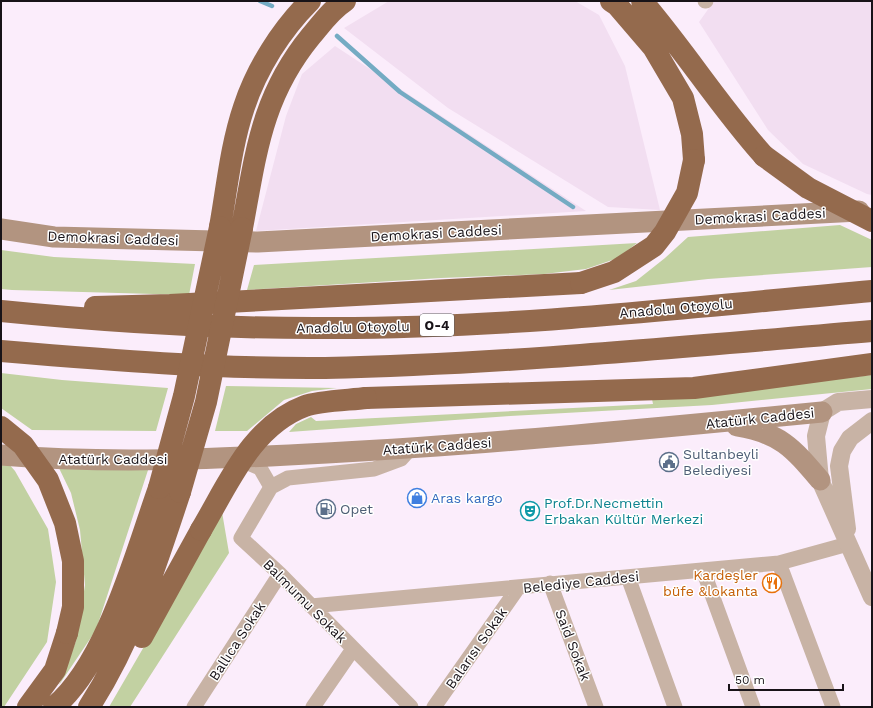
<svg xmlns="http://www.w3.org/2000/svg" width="873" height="708" font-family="'Work Sans',sans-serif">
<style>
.built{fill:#f2def1}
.green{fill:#c2d1a2}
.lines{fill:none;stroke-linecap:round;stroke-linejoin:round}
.stream{stroke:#74abc3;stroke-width:4.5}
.minor{stroke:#c8b3a5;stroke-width:15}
.tertiary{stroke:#c8b3a5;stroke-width:18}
.secondary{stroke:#b29480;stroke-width:21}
.motorway{stroke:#946a4d;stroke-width:22}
.motorway-bridge{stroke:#946a4d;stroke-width:22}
.labels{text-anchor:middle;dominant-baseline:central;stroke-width:3;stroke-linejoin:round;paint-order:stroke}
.shield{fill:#fff;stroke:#5d5a5d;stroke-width:1}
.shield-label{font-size:13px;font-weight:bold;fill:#181318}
.street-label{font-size:14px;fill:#181318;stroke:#fff}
.service-label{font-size:14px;fill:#4e5e75;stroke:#fff;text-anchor:start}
.shop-label{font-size:14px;fill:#366cbe;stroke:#fff;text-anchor:start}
.culture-label{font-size:14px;fill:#0d838f;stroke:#fff;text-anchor:start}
.food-label{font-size:14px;fill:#c56008;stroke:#fff;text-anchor:end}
</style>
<rect width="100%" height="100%" fill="#fbedfb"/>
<path class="built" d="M389,1H575L599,15L625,66L660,210L608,207L448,108L344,28Z
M714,1H872V195L867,194L803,164L768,130L699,22Z
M335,46L586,211L256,231L286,116L302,74Z"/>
<path class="green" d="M840,225L872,240V267L708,279L609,290L636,281L665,258L688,237Z
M637,243L618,258L586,269L544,274L441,278L247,290L254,265Z
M1,250L54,257L195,264L189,295L12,290L1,289Z
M1,373L62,380L168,388L156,431L32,430L1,408Z
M872,375V389L712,405L510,416L289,432L296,424L311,417L316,421L653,404L652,399Z
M226,386L337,388L312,391L284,400L247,431H215Z
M1,455L15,471L48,529L56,582L47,642L4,707H1Z
M58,466L149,467L96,630L59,685L76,641L85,585L80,530L71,493Z
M222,512L229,553L130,707H109Z"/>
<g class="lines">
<path class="stream" d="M260,1L272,6
M337,36L400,92L573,207"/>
<path class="minor" d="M705,1H706
M239,459L260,468L271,487
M271,487L241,538L280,574L411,707
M271,487L288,478L374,469L401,459L410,449
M779,563L833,707
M703,570L753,707
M628,577L675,707
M550,583L596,707
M311,606L779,563L848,544
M194,707L280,574
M313,707L353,649
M434,707L518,588"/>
<path class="tertiary" d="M872,399L838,402L822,412L816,436L820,480L872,597
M847,529L839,466L842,451L850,438L872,421"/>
<path class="secondary" d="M1,229L54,237L258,242L859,211
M737,426C780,433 792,447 820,480
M1,455C110,464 218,459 327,453C492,444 657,428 822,412"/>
<path class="motorway" d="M611,1L617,5L653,47L683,98L692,134L694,160
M642,1C685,51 720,107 764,156
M220,227C227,188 231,145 244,107C257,68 281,30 310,1
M242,228C256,154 261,97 311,36C322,23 331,10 345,1
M95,307L170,305L581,283
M1,311C112,322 223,329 334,328C514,328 693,307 872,291
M1,351C109,360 217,369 325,368C508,364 690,346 872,331
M366,398L694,388L872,364
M142,637L201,530
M28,707L55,670L67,633
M54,707C107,663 136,552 159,488
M89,707C133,639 155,567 180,492"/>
<path class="motorway-bridge" d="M764,156L808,188L872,221
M581,283L614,272L654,246L665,232L687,193L694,160
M1,427L23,445L48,480L65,523L73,561V607L67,633
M159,488L184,396L220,227
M180,492L206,402L242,228
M201,530C228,485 251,426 305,406C318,401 350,400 366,398"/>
</g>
<defs>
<g id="civic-ring" transform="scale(1)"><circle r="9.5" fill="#fff" stroke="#5c6f8a" stroke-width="1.5"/><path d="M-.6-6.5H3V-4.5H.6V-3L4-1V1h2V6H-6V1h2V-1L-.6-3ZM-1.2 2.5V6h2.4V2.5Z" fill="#5c6f8a"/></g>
<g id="shop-ring" transform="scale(1)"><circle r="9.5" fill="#fff" stroke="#3f7fe0" stroke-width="1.5"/><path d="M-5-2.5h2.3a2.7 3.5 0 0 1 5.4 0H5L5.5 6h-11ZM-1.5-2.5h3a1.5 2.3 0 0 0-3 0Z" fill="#3f7fe0"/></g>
<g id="fuel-ring" transform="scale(1)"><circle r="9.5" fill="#fff" stroke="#5c6f8a" stroke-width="1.5"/><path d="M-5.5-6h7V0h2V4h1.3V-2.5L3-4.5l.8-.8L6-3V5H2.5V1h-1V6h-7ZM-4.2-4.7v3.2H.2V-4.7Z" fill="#5c6f8a"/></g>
<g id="theatre-ring" transform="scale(1)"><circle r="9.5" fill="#fff" stroke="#0f9aa8" stroke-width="1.5"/><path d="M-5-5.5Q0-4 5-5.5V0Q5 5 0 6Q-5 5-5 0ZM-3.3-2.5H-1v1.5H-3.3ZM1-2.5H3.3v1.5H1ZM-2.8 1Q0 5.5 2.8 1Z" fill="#0f9aa8"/></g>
<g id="restaurant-ring" transform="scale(1)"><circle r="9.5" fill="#fff" stroke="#e8710a" stroke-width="1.5"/><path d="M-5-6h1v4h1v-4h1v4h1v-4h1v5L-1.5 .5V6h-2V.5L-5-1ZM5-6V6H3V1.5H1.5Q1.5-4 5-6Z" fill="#e8710a"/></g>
</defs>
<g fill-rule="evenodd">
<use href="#civic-ring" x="669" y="462"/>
<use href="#shop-ring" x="417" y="498"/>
<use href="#fuel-ring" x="326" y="509"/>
<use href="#theatre-ring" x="530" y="511"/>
<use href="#restaurant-ring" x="772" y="583"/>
</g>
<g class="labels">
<rect class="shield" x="420" y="314" width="34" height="22" rx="3"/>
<g class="shield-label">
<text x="437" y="325">O-4</text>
</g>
<g class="street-label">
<text transform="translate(760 216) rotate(-3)">Demokrasi Caddesi</text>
<text transform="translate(436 233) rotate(-3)">Demokrasi Caddesi</text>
<text transform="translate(113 238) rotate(2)">Demokrasi Caddesi</text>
<text transform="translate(676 308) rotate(-5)">Anadolu Otoyolu</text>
<text transform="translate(353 327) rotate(-1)">Anadolu Otoyolu</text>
<text transform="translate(760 418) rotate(-6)">Atatürk Caddesi</text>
<text transform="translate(437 446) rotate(-4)">Atatürk Caddesi</text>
<text x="113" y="459">Atatürk Caddesi</text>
<text transform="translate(581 582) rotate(-6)">Belediye Caddesi</text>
<text transform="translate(305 601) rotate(45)">Balmumu Sokak</text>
<text transform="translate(237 641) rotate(-57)">Ballıca Sokak</text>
<text transform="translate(573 645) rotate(69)">Said Sokak</text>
<text transform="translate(476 648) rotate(-55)">Balarısı Sokak</text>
</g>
<g class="service-label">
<text x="683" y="454">Sultanbeyli<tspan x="683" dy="16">Belediyesi</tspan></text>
<text x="340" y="509">Opet</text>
</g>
<g class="shop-label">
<text x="431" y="498">Aras kargo</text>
</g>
<g class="culture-label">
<text x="544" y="503">Prof.Dr.Necmettin<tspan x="544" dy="16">Erbakan Kültür Merkezi</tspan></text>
</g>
<g class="food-label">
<text x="758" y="575">Kardeşler<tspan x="758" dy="16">büfe &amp;lokanta</tspan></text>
</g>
</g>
<rect width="873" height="708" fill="none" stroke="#181318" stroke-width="4"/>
<path d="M729 684v6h114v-6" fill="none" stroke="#181318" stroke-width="2"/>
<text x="735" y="684" font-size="12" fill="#181318" stroke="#ffffff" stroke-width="3" paint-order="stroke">50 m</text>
</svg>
